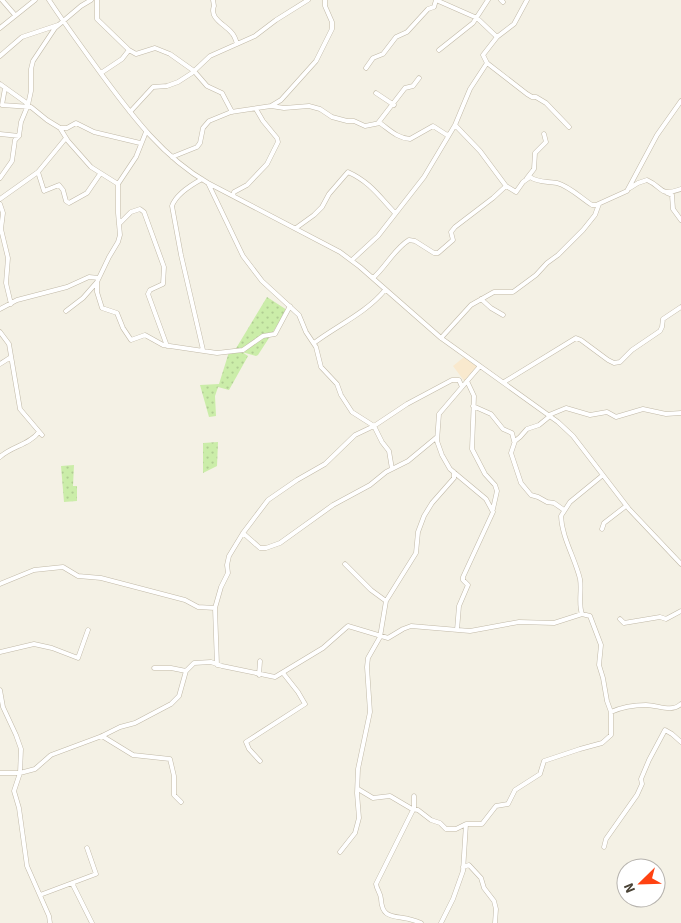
<svg xmlns="http://www.w3.org/2000/svg" width="681" height="923" font-family="'Source Sans 3',sans-serif">
<style>
.commercial{fill:#f9e9ce}
.garden{fill:url(#garden-dots)}
.lines{fill:none;stroke-linecap:round;stroke-linejoin:round}
.minor-casing{stroke:#c1b9a7;stroke-width:5}
.minor{stroke:#fff;stroke-width:4}
</style>
<defs>
<pattern id="garden-dots" width="8" height="8" patternUnits="userSpaceOnUse" patternTransform="scale(1.25)"><rect width="8" height="8" fill="#cbeda9"/><path d="M2 2h.1M6 6h.1" fill="none" stroke="#b0cc92" stroke-width="1.8" stroke-linecap="round"/></pattern>
</defs>
<rect width="100%" height="100%" fill="#f4f1e5"/>
<path class="commercial" d="M464,357L478,367L465,382L453,366Z"/>
<path class="garden" d="M267,297L287,310L258,355L256,356L242,352L248,356L229,390L218,387L215,396L216,416L209,417L200,385L219,384L229,352L235,350Z
M218,442L217,466L203,473V443Z
M74,465L73,486H77V501L64,502L61,466Z"/>
<g class="lines">
<g class="minor-casing">
<path id="minor" d="M2,0L15,15
M49,0C66,26 84,50 102,75C133,117 163,157 208,183L340,252L360,267L441,338L558,422L573,436L629,509L681,564
M97,0V19L129,50L122,59L101,73
M213,0L214,6C209,18 224,24 231,32C234,35 236,40 237,44
M436,0L477,18L497,37
M501,0L503,2
M0,28L35,0
M129,50L136,54L155,48L170,54L194,71L207,86L222,93L232,112
M439,50L473,23L488,0
M0,56L22,37L58,25
M487,63L527,94L532,97H536L546,103L569,127
M366,68L373,58L383,54L396,37L407,32L428,9L434,7L436,0
M0,84L28,104
M5,88L2,105L31,107L47,120L60,128L68,141L91,167L118,184
M376,93L394,105
M271,106L284,108L309,106L320,109L332,117L347,121H354L365,126L380,123C390,130 397,138 410,139L433,126L447,135L449,134
M130,112L153,87L167,86L178,82L192,73L210,56L255,36L276,20L308,0
M378,123L405,88L413,86L419,78
M455,125L480,151L506,186L516,192L523,182L530,177C539,183 547,181 557,183C569,186 581,198 592,205H596L627,191L657,135L681,101
M60,128H67L76,123L94,132L140,143
M0,134L19,136L21,122L28,105L31,91V69L33,61L55,28L81,6L91,0
M172,157L197,147L200,143L203,128L209,121L231,112L271,106L281,100L316,61L332,29V22L325,6V0
M38,172L44,191L59,185L63,190L66,201L69,203L87,193L100,174
M0,178L12,161L15,140L19,136
M527,178L534,169L535,153L546,142L544,134
M202,179C191,185 176,194 172,206L181,255L203,350
M208,183L243,256L262,281L299,315L306,332L316,347L321,367L337,384L341,395L352,412L374,426L382,442L389,451L392,469
M630,188L638,183L647,180C665,188 658,197 681,189
M667,193L672,195L673,209L681,220
M233,196L234,192L247,185L267,164L278,142L277,138L263,121L256,109
M0,199L38,172L66,138
M0,204L3,213L1,229L8,258L6,283L11,304
M119,224L131,212L140,209L144,212L164,267L163,284L150,290L148,294L167,346
M296,228L314,215L322,207L329,194L348,172C370,182 379,196 395,213
M352,260L378,236L424,177L455,125L470,89L487,63L483,55L497,37L514,24L527,0
M373,278C386,267 394,249 409,240L415,241L434,253H438L453,240L451,232L455,227L493,198L506,186
M97,282V292L102,308L117,313L123,328L131,340L145,335L163,345L217,353L243,350L263,336L275,334L290,306
M481,299L491,308L503,315
M0,309L17,300L67,287L89,277L99,278
M66,311L83,298L97,282L109,257L118,242L120,235L118,213V184L136,157L146,132
M0,332L9,344L20,409L42,435
M441,338L471,305L494,292H513L536,275L547,263L558,255L583,230L595,215L599,204
M314,343C338,325 366,313 385,290
M0,364L11,357
M467,381L474,396L472,449L485,474L495,485L497,491L493,509
M504,382L576,338L581,340L608,360L614,363L620,362L632,350L660,331L662,327L663,319L681,307
M473,406L491,414L503,429L512,433L514,441
M549,415L566,408L590,415L607,412L616,417L643,409L666,414L681,413
M550,416L539,425L527,429L520,437L515,441L511,453L521,483L531,495L538,497L547,502L554,503L564,510
M0,457C12,446 29,445 39,432
M602,529L604,523L626,506
M243,533L260,548H266L280,543L333,505L370,485L386,472L408,461L437,437
M345,564L371,590L386,601
M0,584L34,570L63,567L78,576L101,578L185,600L198,607L215,608
M582,614C578,603 582,591 580,579C575,558 562,538 561,516L570,502L603,475
M620,619L624,623L660,617L666,619L681,611
M457,630L459,606L468,585L463,580V577L493,512L486,499L450,469L442,455L437,441L439,414L480,366
M0,652L34,644L52,648L78,658L88,630
M217,665L215,608L221,587L228,573L227,565L229,556L243,533L268,500L297,480L325,464L355,435L374,426L407,404L452,380H459L462,387
M154,668H171L186,671
M259,675L260,661
M0,690L3,707L16,735L21,749L20,773L14,791L19,808L27,866L49,916L50,923
M611,712C622,707 633,705 646,705C658,705 671,713 681,704
M102,736L133,755L170,759L174,776V795L181,802
M260,761L249,749L246,742L305,704L298,692L283,673
M0,773H20L35,769L51,755L102,736L120,727L135,723L171,704L179,696L186,671L194,663L211,662L222,666L275,677L323,648L348,626L388,638L403,629L411,626L470,631L519,622L554,623L582,614L590,616L601,645L599,665L603,678L607,701L611,712V735L602,743L580,749L544,761L540,774L515,790L508,804L496,806L482,824H466L463,871L453,899L441,923
M358,789L373,798L390,796L412,809L418,810L431,820L440,823L446,829H456L466,824
M414,796V808L376,884C377,890 381,894 381,899C382,923 399,913 421,923
M604,847L606,839L637,795L642,784L641,779L649,760L665,730L672,734L681,742
M340,852L355,833L359,818L357,793L358,769L370,712L367,667L368,658L380,637L386,601L416,553L418,532L424,516L432,503L454,478V472
M463,867L469,865L481,878L484,888L494,901L496,909L495,923
M72,883L92,923
M40,895L96,874L87,848"/>
</g>
<use href="#minor" class="minor"/>
</g>
<g transform="translate(641 883) rotate(247)"><circle r="24" fill="#ffffff" stroke="#b6b3ae"/>
<path d="M0-4L9 19L0 12L-9 19Z" fill="#ff4211"/>
<text y="-8" font-size="14" font-weight="bold" text-anchor="middle" fill="#484134">N</text>
</g>
</svg>
